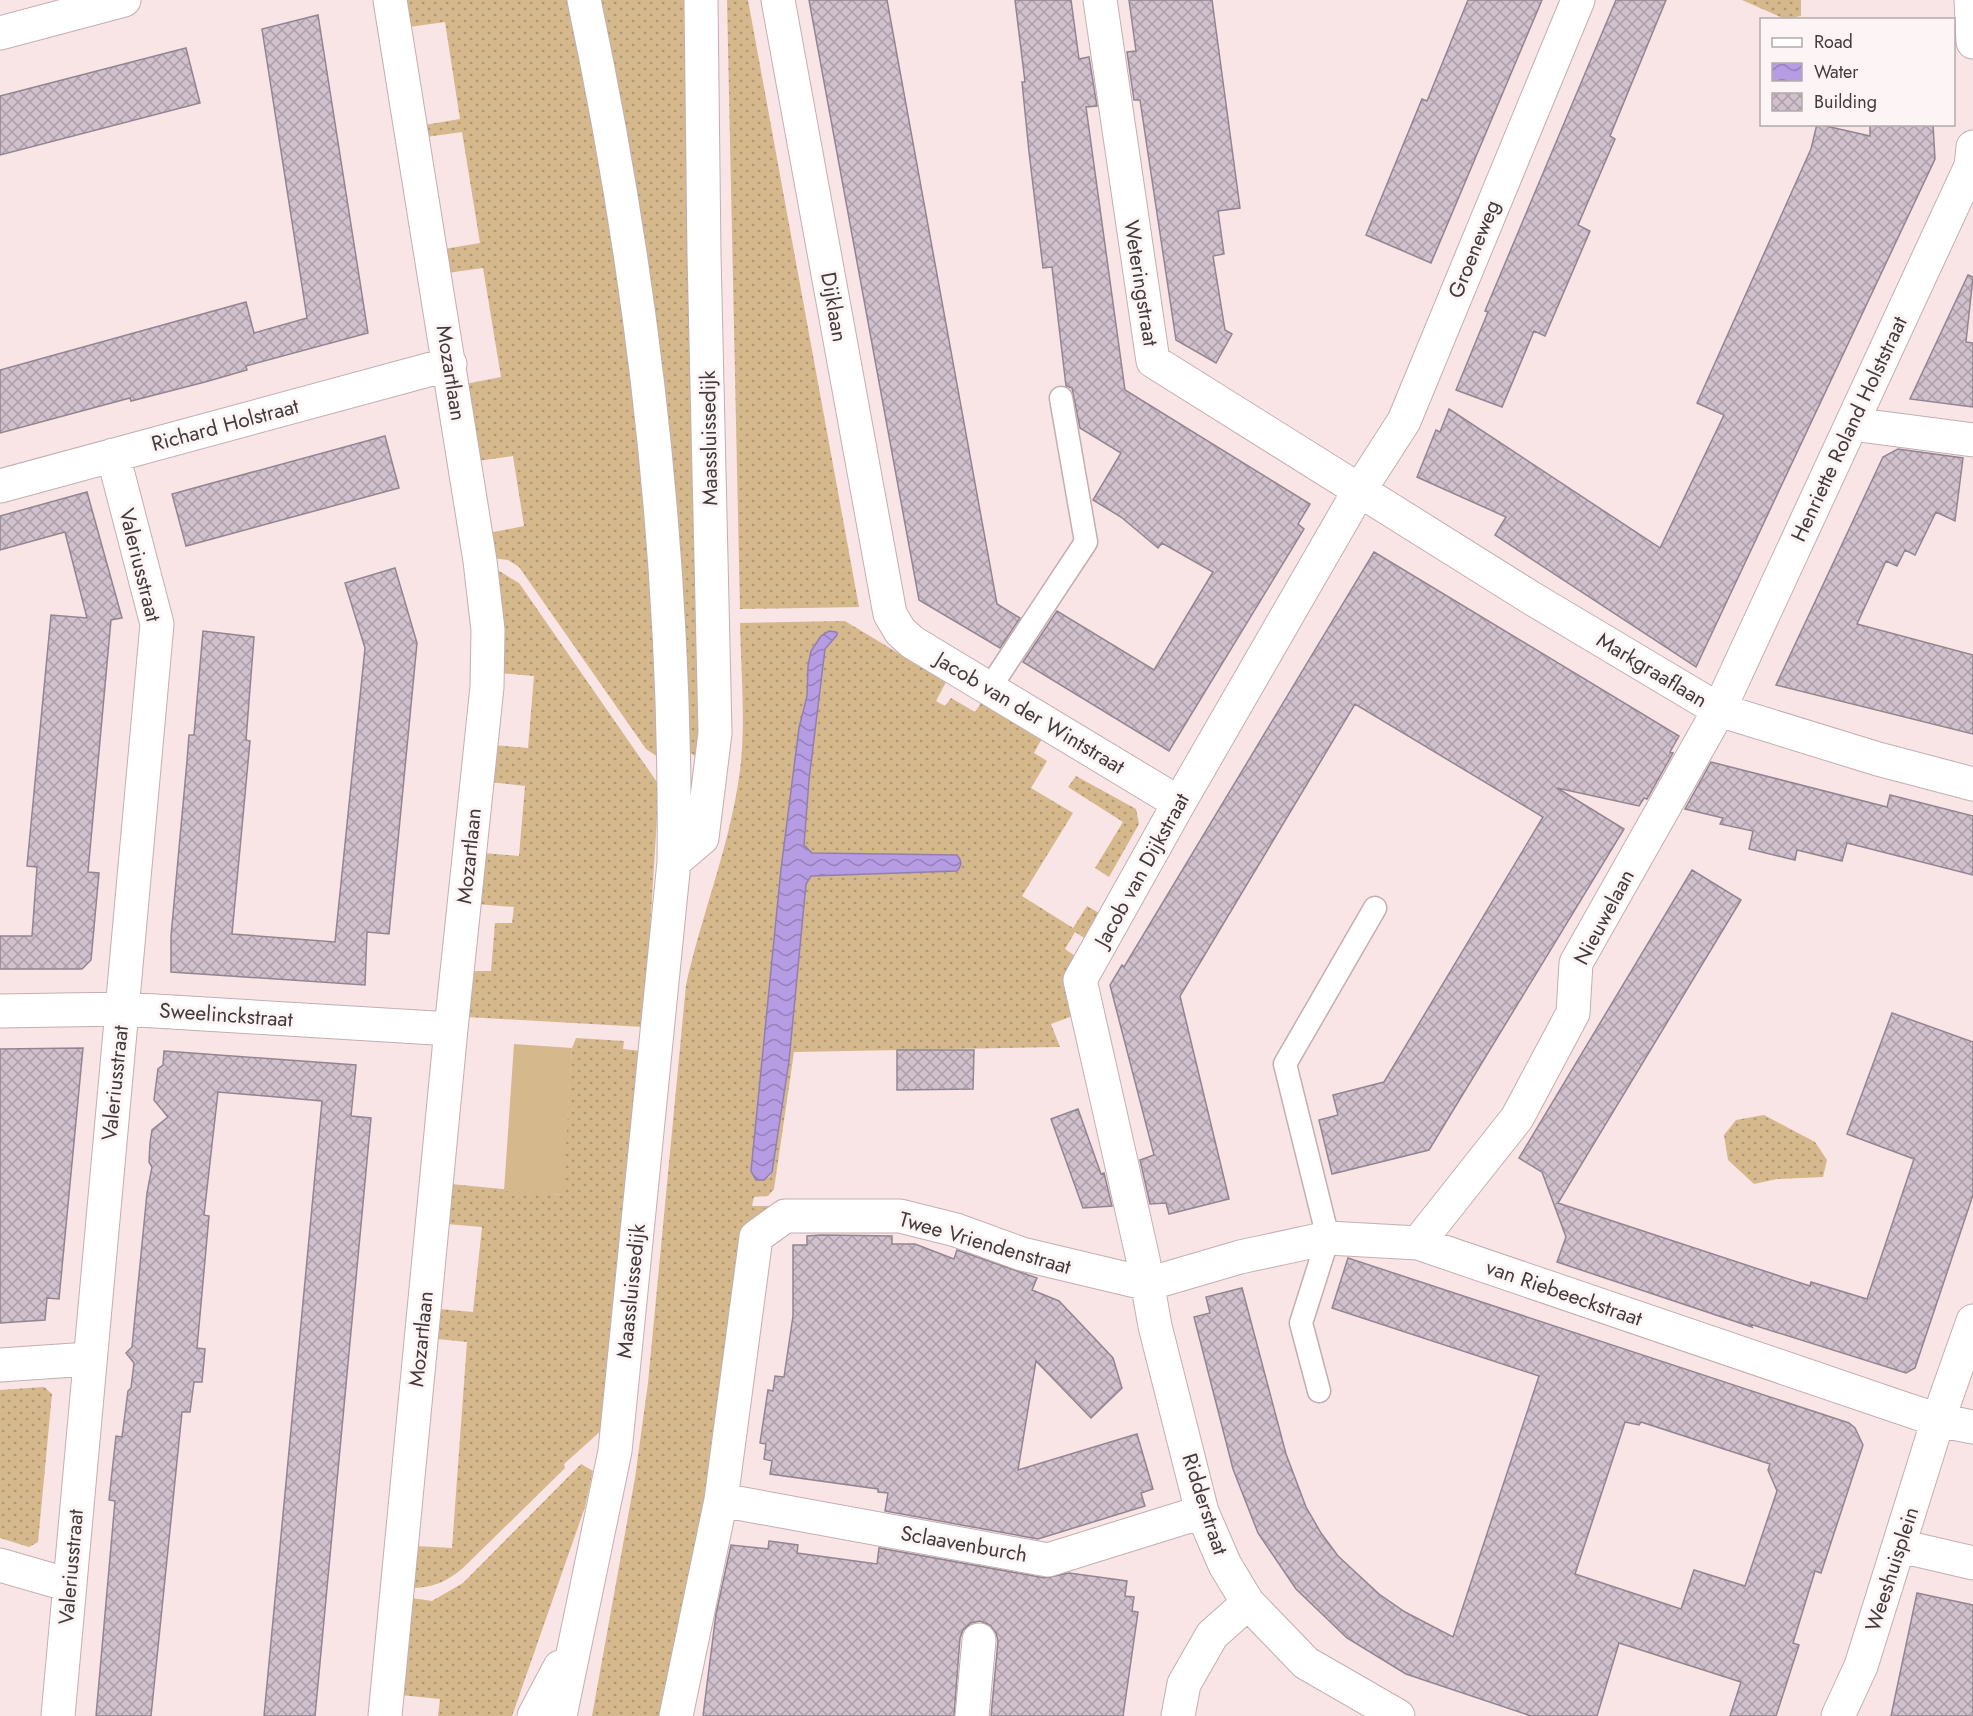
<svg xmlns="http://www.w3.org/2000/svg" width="1973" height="1716" font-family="Jost,sans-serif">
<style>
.grass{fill:url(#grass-dots);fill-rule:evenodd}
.garden{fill:#d5b88c}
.water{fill:url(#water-waves);stroke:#927fb1;stroke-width:1.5}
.building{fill:url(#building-cross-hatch);stroke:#938590;stroke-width:1.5;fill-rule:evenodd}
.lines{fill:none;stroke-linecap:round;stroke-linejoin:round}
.lane-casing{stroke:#c3afb1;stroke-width:25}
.street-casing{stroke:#c3afb1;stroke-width:35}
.lane{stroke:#fff;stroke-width:22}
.street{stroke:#fff;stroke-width:33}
.labels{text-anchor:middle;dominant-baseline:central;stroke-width:6;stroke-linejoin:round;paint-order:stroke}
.street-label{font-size:21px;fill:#423a3b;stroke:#fdf5f5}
</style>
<defs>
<pattern id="grass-dots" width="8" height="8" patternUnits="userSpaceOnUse" patternTransform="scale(1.5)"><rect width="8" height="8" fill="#d5b88c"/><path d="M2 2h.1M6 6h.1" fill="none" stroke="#ae9774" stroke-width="1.8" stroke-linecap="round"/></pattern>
<pattern id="water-waves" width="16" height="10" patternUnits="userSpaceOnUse" patternTransform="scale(1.5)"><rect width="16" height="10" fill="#b59ce3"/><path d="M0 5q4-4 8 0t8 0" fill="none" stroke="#9580b9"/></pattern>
<pattern id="building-cross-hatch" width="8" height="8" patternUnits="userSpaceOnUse" patternTransform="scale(1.5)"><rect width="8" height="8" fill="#d1c1cd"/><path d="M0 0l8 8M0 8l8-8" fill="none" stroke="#ab9ea8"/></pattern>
</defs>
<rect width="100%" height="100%" fill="#f9e4e6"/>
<path class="grass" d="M405,0H571L633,366L655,583L658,757L646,749L519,567L508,560L492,558L489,533L524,526L513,456L477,461L465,384L501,377L483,268L447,273L444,249L480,243L462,132L426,137L424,125L460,119L445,22L409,27Z
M598,0H687L685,56L709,749L696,757L687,750L682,572L664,394Z
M727,0H748L859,607L740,609Z
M1742,0H1801V16L1785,19Z
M494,568L519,583L659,785L644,1027L467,1017L471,971H491L495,923H512L514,907L477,904L483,853L519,856L525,786L490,782L494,745L528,748L534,676L500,673Z
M845,621L946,682L936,701L945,706L951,698L975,712L981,703L1041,740L1034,753L1047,761L1031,788L1073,813L1022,896L1073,928L1087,906L1104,916L1089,941L1075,932L1065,949L1078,958V1014L1051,1024L1060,1047L794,1052L774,1189L768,1196L754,1197L752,1206H786L761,1227L670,1716H592L635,1478L648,1383L686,985C701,917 727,853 738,784C747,732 741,676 740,623ZM835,632L837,635L825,649L809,780L804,845L812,853L957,855V871L819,875L811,876L806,884L789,1061L772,1172L769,1177L751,1171L781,869L799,728L807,696L808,666Z
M1076,776L1136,809L1139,824L1109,877L1095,868L1123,822L1068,787Z
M576,1038L624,1041L623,1049L641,1051L612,1313L603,1429L564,1464L565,1468L463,1568C446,1582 433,1588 411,1588L416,1546L452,1548L467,1342L438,1339L439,1309L473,1312L482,1227L447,1224L451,1184L562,1195L572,1048Z
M1764,1115L1815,1142L1827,1160L1823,1177L1777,1179L1754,1184L1728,1160L1724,1135L1736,1120Z
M44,1387L52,1394L38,1542L29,1547L0,1538V1390Z
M581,1464L593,1471L585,1507L512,1716H438L440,1699L401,1695L411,1598L432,1601L463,1583Z"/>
<path class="garden" d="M514,1044L572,1048L563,1195L504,1191Z"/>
<path class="water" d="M829,631L836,632L837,635L825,649L809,780L804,845L812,853L957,855C962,861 962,865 957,871L811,876L806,884L789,1061L772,1172L764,1180H756L751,1171L781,869L799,728L807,696L808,666L811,651L821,636Z"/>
<path class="building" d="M809,0H887L997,604L1020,618L1000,648L919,600Z
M1015,0H1071L1079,59L1089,57L1097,106L1086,107L1125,390L1310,504L1298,524L1304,529L1169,751L1023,662L1057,611L1154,670L1213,572L1162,543L1158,548L1121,517L1093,500L1121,453L1080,428L1072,388L1066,386L1052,267L1043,268L1029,152L1022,82H1025Z
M1129,0H1212L1240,208L1218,211L1224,254L1213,256L1225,330L1232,334L1216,363L1176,340L1140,100H1134L1127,52L1136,51Z
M1468,0H1542L1431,263L1366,235L1422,99L1427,101Z
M1616,0H1666L1610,136L1615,139L1578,225L1590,231L1545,336L1534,331L1502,407L1456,390L1488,312L1485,311Z
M318,15L368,333L246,366L247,370L205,382L131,401L130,398L0,433V370L246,302L254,333L307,318L262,29Z
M186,48L200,103L0,155V96Z
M1817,124L1870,136V124H1933L1935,159L1696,667L1495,535L1506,517L1417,477L1436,430L1440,432L1449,409L1660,548L1724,415L1697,403L1811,149Z
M1968,275L1973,277L1966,342L1973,343V407L1910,399Z
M385,436L399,488L186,546L172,494Z
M1898,449L1963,458L1955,521L1936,512L1915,555L1905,550L1897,566L1886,561L1857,624L1973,655V734L1776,685L1883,457Z
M87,492L122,618L111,620L88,872L99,873L91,960L82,969H0V936H32L37,867L27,866L51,615L87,618L65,532L0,550V516Z
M1374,552L1679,736L1670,752L1673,753L1647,799L1644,798L1639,806L1557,788L1624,829L1429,1150L1332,1174L1319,1120L1338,1115L1333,1095L1384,1082L1543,817L1355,704L1180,996L1229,1199L1169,1214L1166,1203L1150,1204L1140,1160L1154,1155L1110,985L1122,965L1124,967Z
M395,568L417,643L389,934L367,932L365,985L171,972V936L187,761L189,735H194L203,631L254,637L246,740L250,741L232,934L335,942L365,648L345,583Z
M1711,762L1887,807L1890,795L1973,816V875L1847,843L1842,861L1797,850L1795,860L1749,849L1753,831L1720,824L1723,818L1685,809Z
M1692,870L1741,900L1558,1203L1810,1286L1811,1282L1867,1299L1914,1159L1847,1134L1892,1013L1973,1042V1195L1915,1368L1906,1373L1750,1324L1752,1327L1557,1262L1566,1237L1542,1172L1519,1158Z
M83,1048L59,1299L47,1298L45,1320L0,1323V1049Z
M897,1050H974L973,1089L897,1090Z
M164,1051L356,1065L351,1116L371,1118L315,1716H264L322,1101L218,1092L204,1215L209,1216L197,1348L205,1349L202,1382H194L190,1412H182L151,1716H96L115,1501L109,1500L116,1436L122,1437L128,1391L131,1388L134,1363L126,1353L132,1347L147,1193L152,1167L149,1162L150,1143L152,1130L168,1117L154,1100L158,1069L163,1065Z
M1078,1109L1101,1174L1104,1173L1112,1206L1083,1208L1051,1119Z
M821,1235L892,1236V1244H915L954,1259L957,1250L1037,1278L1032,1290L1059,1301L1113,1358L1122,1388L1091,1418L1036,1361L1018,1470L1137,1434L1153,1489L1141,1493L1145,1506L1038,1539L885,1511L888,1493L878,1492V1489L770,1474L772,1461L764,1459L766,1444L760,1443L768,1390L773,1391L775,1376L784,1377L793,1316V1245H807V1236Z
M1348,1258L1849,1423L1855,1428L1863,1445L1821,1573L1815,1571L1793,1643L1799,1645L1776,1716H1730L1741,1682L1619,1643L1597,1716H1531L1406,1674L1347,1638L1296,1589L1258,1533L1233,1469L1194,1317L1210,1313L1206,1297L1242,1288L1286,1454L1306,1507L1321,1533L1338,1556L1379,1594L1405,1612L1453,1637L1539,1376L1332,1308ZM1625,1422L1639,1425L1641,1422L1770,1464L1768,1470L1777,1491L1745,1586L1694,1570L1681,1609L1575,1574Z
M769,1541L798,1545L797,1553L877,1564L879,1548L1045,1578L1069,1573L1127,1581L1125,1596L1134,1597L1132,1611L1138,1612L1123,1716H991L998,1641L996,1633L990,1625L980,1621L971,1623L963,1630L960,1638L954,1716H703L716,1614L731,1545L768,1549Z
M1917,1593L1973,1605V1716H1891Z"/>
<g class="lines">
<g class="lane-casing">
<path id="lane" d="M989,689L1086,542L1061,398
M1319,1391L1301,1323L1328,1238L1285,1064L1375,908"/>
</g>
<g class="street-casing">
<path id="street" d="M778,0L890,614L900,631L912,642L1179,803
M1100,0L1153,361L1533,599L1719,710L1878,759L1973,784
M1971,0L1973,42
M0,33L124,0
M1852,424L1973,440
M0,486L450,364
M674,862L702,838L715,733L704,254L701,0
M0,1011L123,1009L451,1029
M1418,1243L1517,1118L1573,1013L1576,963L1719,710L1971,166L1973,147
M0,1365L89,1359
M721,1500L756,1237L785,1216H900L956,1230L1022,1254L1148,1284L1240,1257L1328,1238L1418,1243L1902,1408L1938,1420L1973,1427
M1900,1546L1973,1563
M0,1565L69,1585
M58,1716L157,624L113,455
M385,1716L451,1029L487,687L488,630L480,561L390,0
M534,1716L560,1667
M560,1716L615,1451L674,862C677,572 644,283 584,0
M676,1716L721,1500L1048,1560L1202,1512
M972,1716L979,1640
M1178,1716L1184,1684L1212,1635L1248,1603
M1398,1716L1306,1663L1248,1603L1225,1565L1202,1512L1155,1326L1143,1259L1080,980L1179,803L1359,491L1404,421L1578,0
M1838,1716L1861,1666L1938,1420L1973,1321"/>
</g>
<use href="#lane" class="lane"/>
<use href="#street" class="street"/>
</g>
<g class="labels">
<g class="street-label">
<text transform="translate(1474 249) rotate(-68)">Groeneweg</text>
<text transform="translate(1141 283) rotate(81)">Weteringstraat</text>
<text transform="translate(834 307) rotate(80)">Dijklaan</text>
<text transform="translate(451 373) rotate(81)">Mozartlaan</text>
<text transform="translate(225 425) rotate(-15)">Richard Holstraat</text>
<text transform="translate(1849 429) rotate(-65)">Henriette Roland Holststraat</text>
<text transform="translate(709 438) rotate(-91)">Maassluissedijk</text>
<text transform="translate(140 565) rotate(76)">Valeriusstraat</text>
<text transform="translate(1652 670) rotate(31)">Markgraaflaan</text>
<text transform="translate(1030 713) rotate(31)">Jacob van der Wintstraat</text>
<text transform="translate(469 856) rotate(-84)">Mozartlaan</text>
<text transform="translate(1142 870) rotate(-61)">Jacob van Dijkstraat</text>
<text transform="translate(1604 917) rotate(-62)">Nieuwelaan</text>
<text transform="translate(226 1015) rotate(4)">Sweelinckstraat</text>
<text transform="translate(115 1083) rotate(-84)">Valeriusstraat</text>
<text transform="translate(985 1243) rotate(16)">Twee Vriendenstraat</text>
<text transform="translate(631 1291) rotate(-84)">Maassluissedijk</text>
<text transform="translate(1564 1293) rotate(19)">van Riebeeckstraat</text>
<text transform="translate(421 1339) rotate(-84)">Mozartlaan</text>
<text transform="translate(1205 1504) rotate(72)">Ridderstraat</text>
<text transform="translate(964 1544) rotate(10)">Sclaavenburch</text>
<text transform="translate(71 1567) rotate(-85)">Valeriusstraat</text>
<text transform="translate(1892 1569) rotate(-72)">Weeshuisplein</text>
</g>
</g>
<rect x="1760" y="18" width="195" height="108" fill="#fdf5f5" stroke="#b2aaab" stroke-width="1.5"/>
<rect x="1772" y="38" width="30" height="9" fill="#ffffff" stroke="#b2aaab" stroke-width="1.5"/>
<text x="1814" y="48" font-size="18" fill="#423a3b">Road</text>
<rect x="1772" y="63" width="30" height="18" fill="url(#water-waves)" stroke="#b2aaab" stroke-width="1.5"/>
<text x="1814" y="78" font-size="18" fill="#423a3b">Water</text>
<rect x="1772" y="93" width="30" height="18" fill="url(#building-cross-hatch)" stroke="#b2aaab" stroke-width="1.5"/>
<text x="1814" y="108" font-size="18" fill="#423a3b">Building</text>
</svg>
